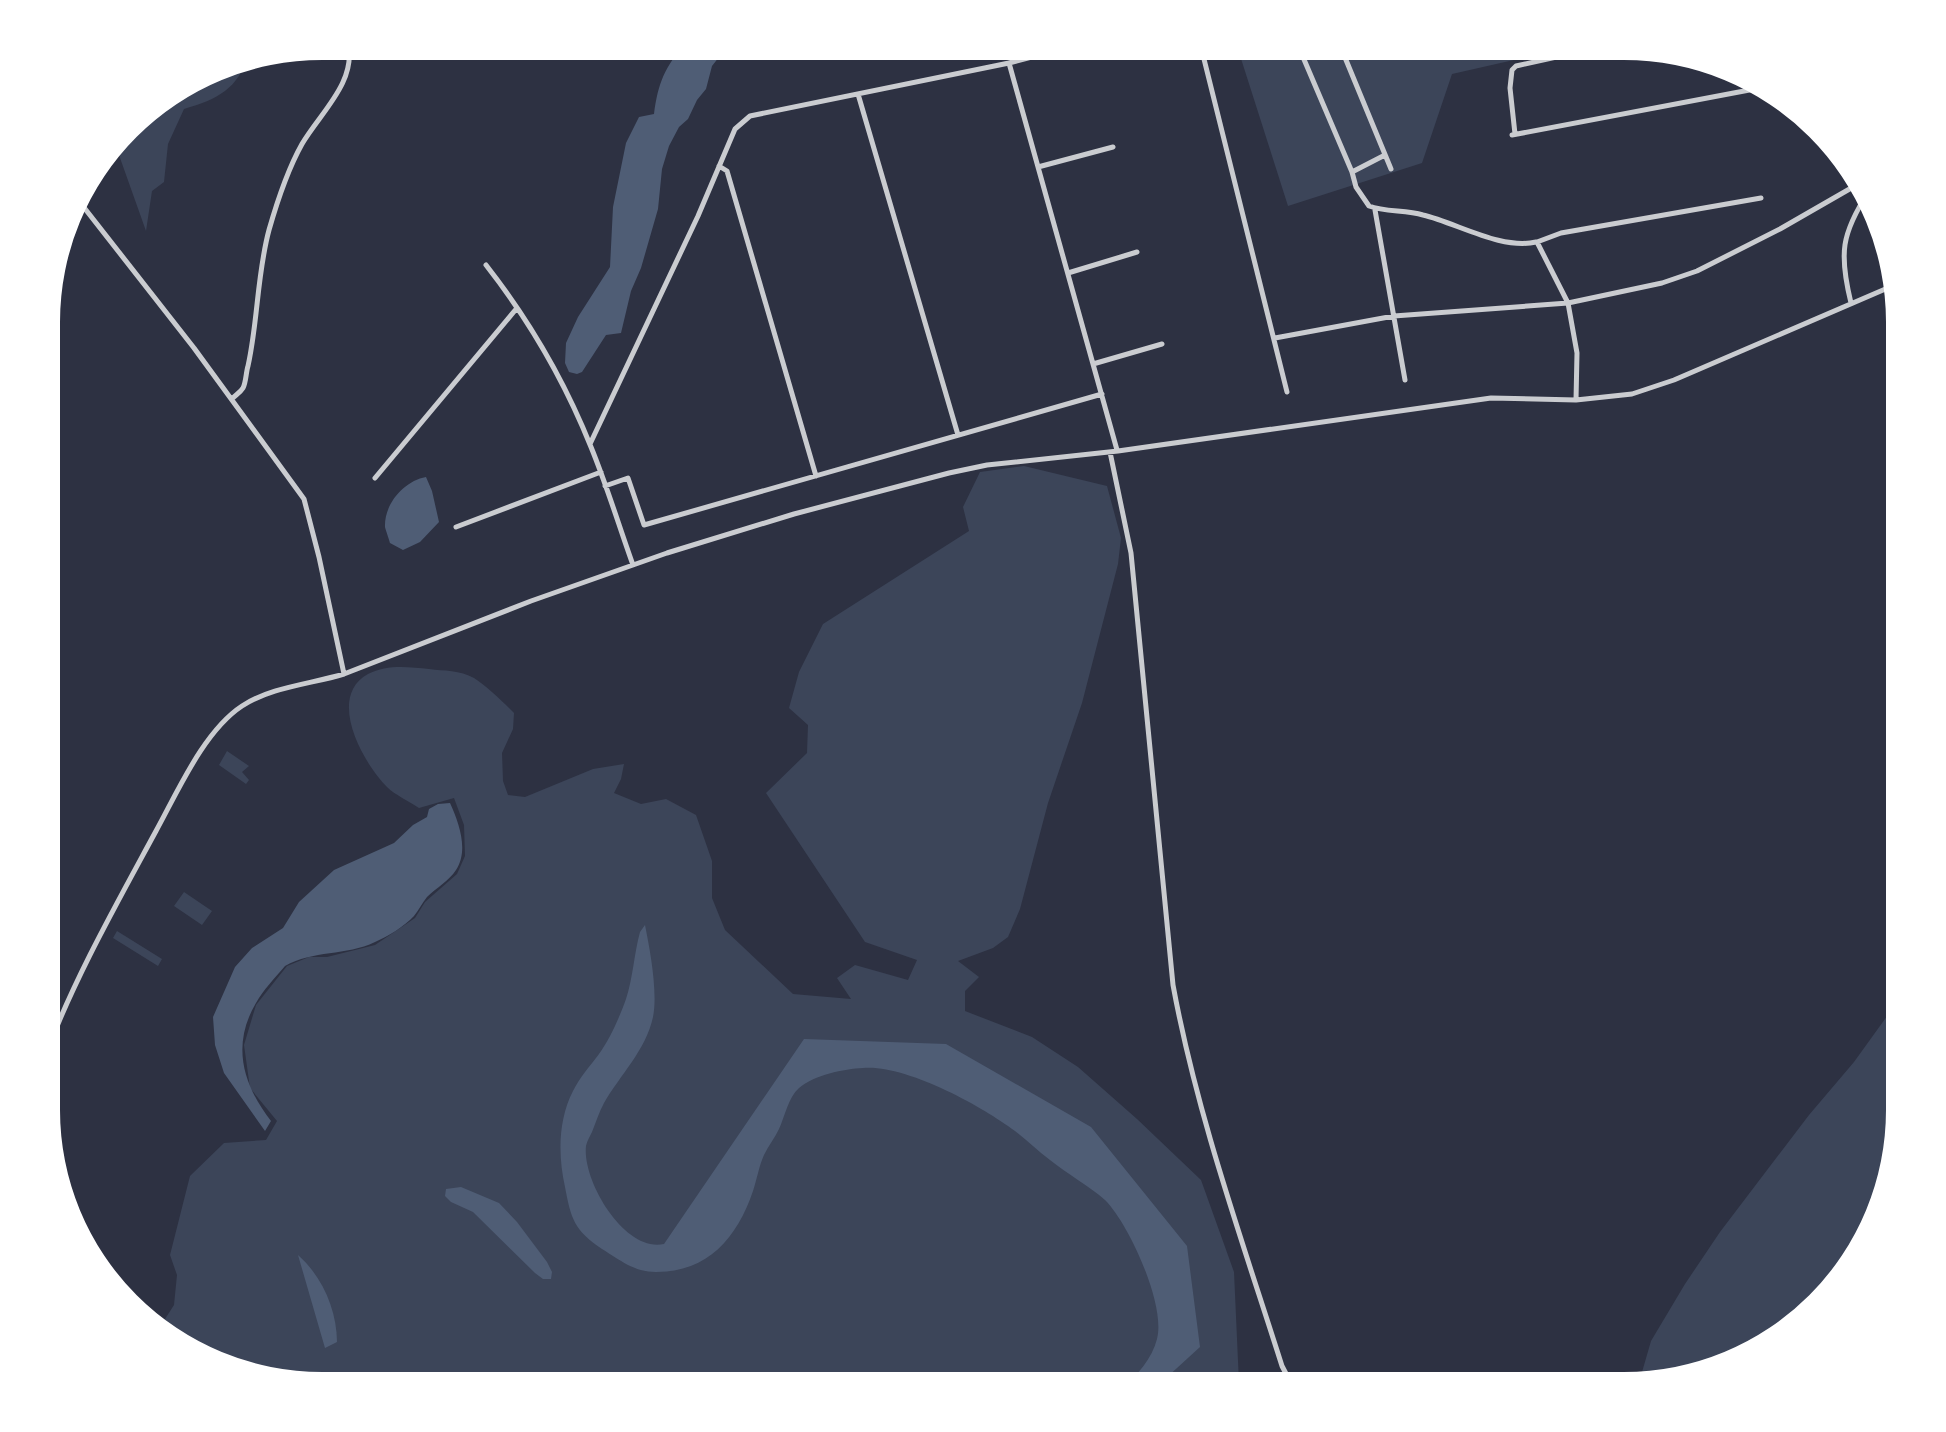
<svg xmlns="http://www.w3.org/2000/svg" width="1946" height="1432" font-family="'IBM Plex Serif',serif">
<style>
.green{fill:#3c4559}
.water{fill:#4f5d75}
.lines{fill:none;stroke-linecap:round;stroke-linejoin:round}
.minor{stroke:#caccd0;stroke-width:5}
</style>
<rect width="100%" height="100%" fill="#2d3142"/>
<path class="green" d="M1236,43H1589L1452,74L1422,163L1288,206Z
M248,55C238,89 218,99 184,109L168,144L164,182L152,191L146,231L114,141L138,112L232,58Z
M1024,466L1107,486L1121,538L1118,564L1082,703L1048,803L1020,909L1008,937L993,948L958,961L979,977L965,991V1011L1032,1037L1078,1067L1137,1119L1201,1180L1234,1272L1239,1383L1231,1389H305L156,1333L174,1305L177,1275L170,1255L190,1176L224,1143L266,1140L277,1121L250,1088L244,1045L256,1005L287,966L309,957H327L375,945L415,918L425,902L457,874L465,856L464,825L454,798L419,808C409,801 395,795 387,787C363,763 326,697 368,674C387,664 409,667 429,669C444,671 460,670 474,678C488,687 502,701 514,713L513,729L502,753L503,781L508,795L525,797L593,769L624,764L621,779L614,793L641,804L666,799L696,815L712,861V898L725,930L793,994L851,999L837,978L855,965L908,980L917,960L865,942L766,793L807,753L808,725L789,708L799,672L823,624L969,531L963,507L980,472Z
M227,751L249,766L242,772L249,780L246,784L219,765Z
M184,892L212,911L202,925L174,906Z
M117,931L162,959L158,966L113,938Z
M1903,994V1127L1845,1280L1748,1360L1638,1386L1651,1341L1685,1284L1720,1232L1809,1115L1854,1062Z"/>
<path class="water" d="M686,43H730L712,66L706,89L697,100L688,119L679,127L669,146L662,169L658,209L641,268L631,291L621,333L606,335L582,372L577,374L569,372L565,363L566,343L578,317L610,267L613,207L626,143L639,117L654,114C658,83 665,66 686,43Z
M426,477L432,491L439,522L420,542L403,550L390,543C390,542 385,528 385,527C384,504 404,481 426,477Z
M450,803C459,823 469,850 456,870C449,881 436,888 427,897C422,903 419,910 414,916C405,926 387,937 375,942C346,956 313,950 285,966C275,978 263,990 256,1003C231,1045 243,1085 271,1121L265,1131L224,1073L215,1045L213,1017L235,967L252,948L283,928L299,902L334,870L394,843L413,825L427,817L429,809L438,804Z
M645,925C650,950 658,992 653,1017C646,1050 620,1075 604,1103C599,1112 596,1122 592,1132C590,1136 587,1141 586,1146C582,1181 625,1253 664,1244L804,1039L946,1044L1091,1127L1187,1246L1200,1347L1154,1389H1124C1137,1374 1152,1359 1157,1339C1166,1305 1129,1224 1105,1200C1088,1185 1067,1174 1050,1160C1038,1151 1027,1140 1015,1131C982,1106 905,1064 863,1068C844,1069 814,1075 799,1088C788,1098 785,1116 779,1129C775,1138 768,1146 764,1155C759,1166 757,1179 753,1191C737,1238 708,1272 656,1272C634,1272 620,1260 602,1249C574,1230 571,1219 565,1187C558,1156 558,1120 573,1091C580,1077 590,1066 599,1054C610,1039 620,1016 626,999C633,978 634,954 640,932Z
M461,1187L499,1203L517,1222L547,1262L552,1272L551,1279H543L535,1273L473,1212L451,1202L445,1196L446,1189Z
M298,1255C322,1276 337,1310 337,1342L325,1348Z"/>
<g class="lines">
<path class="minor" d="M1200,43L1287,392
M1297,43L1352,172L1356,187L1369,206C1385,212 1405,210 1423,215C1457,223 1501,250 1536,242
M1339,43L1391,169
M1009,63L1117,450
M858,94L958,435
M1515,134L1510,88L1512,70L1516,66L1620,43
M1512,135L1760,88
M719,166L727,171L816,476
M1038,167L1113,147
M1352,172L1385,155
M1859,179L1865,196
M75,196L194,348L304,499L319,557L344,674L531,601L667,553L794,514L949,473L987,465L1118,451L1491,398L1576,400L1632,394L1674,380L1897,284
M1375,210L1405,380
M486,265C529,320 565,382 591,447C607,486 619,526 633,565
M1068,273L1137,252
M1851,303C1839,254 1841,234 1869,191
M1275,338L1394,316L1568,303L1662,283L1697,271L1780,229L1860,183
M1093,364L1162,344
M232,399C235,395 240,393 243,388C246,383 246,372 248,366C258,321 257,274 269,230C277,202 288,169 302,144C320,113 357,82 348,43
M1576,400L1577,353L1568,303L1537,242L1561,233L1761,198
M590,444L698,216L735,129L750,116L1009,63L1085,43
M1110,452L1131,553L1173,985C1197,1115 1242,1240 1282,1366L1294,1389
M375,478L517,308
M605,486L628,478L644,525L1102,394
M456,527L601,472
M45,1056C75,977 116,905 156,831C178,791 204,731 242,706C271,687 311,684 344,674"/>
</g>
<path d="M0 0H1946V1432H0ZM322 60H1624A262 262 0 0 1 1886 322V1110A262 262 0 0 1 1624 1372H322A262 262 0 0 1 60 1110V322A262 262 0 0 1 322 60Z" fill="#fff" fill-rule="evenodd"/>
</svg>
